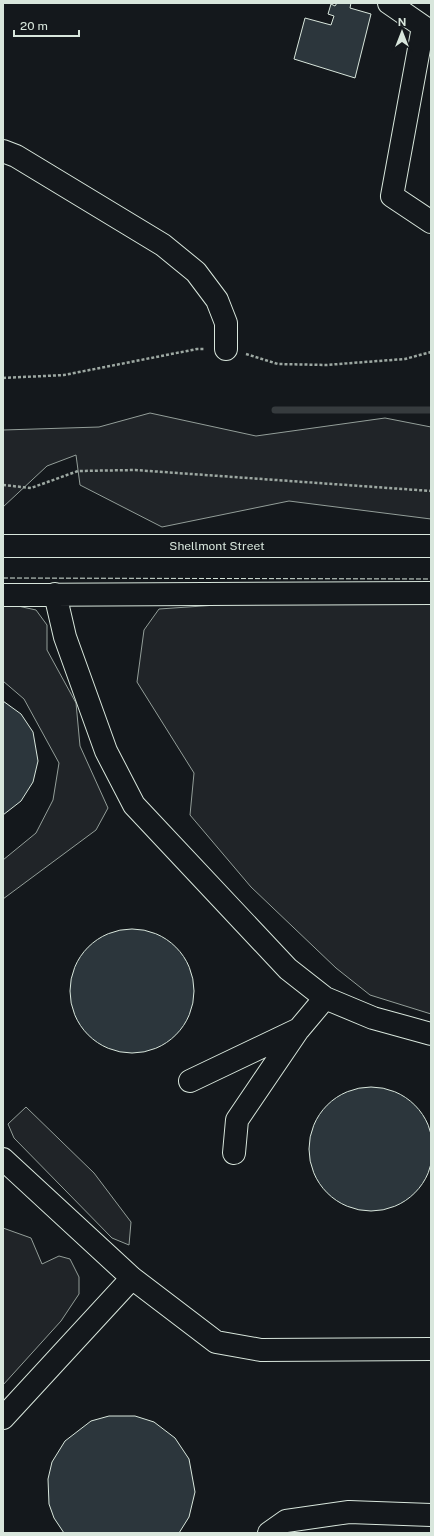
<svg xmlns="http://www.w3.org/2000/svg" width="434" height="1536" font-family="'Public Sans',sans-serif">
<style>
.green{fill:#202428;stroke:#939e99}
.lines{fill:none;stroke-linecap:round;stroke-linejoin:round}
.stream{stroke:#363b3e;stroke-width:7}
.building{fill:#2c363c;stroke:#d8e6dc}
.minor-casing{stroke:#d8e6dc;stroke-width:24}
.path{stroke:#9da8a2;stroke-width:2.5;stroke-dasharray:3 2;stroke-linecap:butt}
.minor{stroke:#14181c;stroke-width:22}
.fence{stroke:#d8e6dc;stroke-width:1;stroke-dasharray:5 2;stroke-linecap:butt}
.labels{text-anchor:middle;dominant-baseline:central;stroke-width:3;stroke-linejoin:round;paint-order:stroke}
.street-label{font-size:12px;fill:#d8e6dc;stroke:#14181c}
</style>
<rect width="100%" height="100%" fill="#14181c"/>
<path class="green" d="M150,413L256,436L385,418L431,427V519L289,501L162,527L80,485L76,455L47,466L3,507V430L99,427Z
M246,603L431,604V1014L370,995L336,968L251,887L190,815L194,773L137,682L144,630L159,609Z
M9,604L36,610L47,625V650L76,703L80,746L108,808L96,830L3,899V860L36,833L53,800L59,763L24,699L3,681V606Z
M26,1107L94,1173L131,1222L129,1245L112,1238L14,1138L8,1124Z
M3,1228L31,1238L42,1264L59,1256L70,1259L79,1277V1294L61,1321L3,1385Z"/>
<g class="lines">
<path class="stream" d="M275,410H431"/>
</g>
<path class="building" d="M337,3H351L350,8L371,14L355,78L294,59L305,18L331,25L334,16L328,14L331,4L335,6Z
M3,701L21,714L33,732L38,761L33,782L21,801L3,815Z
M70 991a62 62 0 1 1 124 0a62 62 0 1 1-124 0Z
M309 1149a62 62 0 1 1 124 0a62 62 0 1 1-124 0Z
M109,1416H135L154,1422L175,1438L189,1459L195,1492L189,1517L179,1533H64L54,1518L49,1504L48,1479L52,1462L65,1441L91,1421Z"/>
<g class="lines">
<g class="minor-casing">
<path id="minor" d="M389,3L431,32
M423,27L392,196L431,222
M3,151L16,156L163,245L196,272L217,300L226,323V349
M3,546H431
M55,594L65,637L106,751L134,805L288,969L325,998L373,1018L431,1034
M3,595L431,593
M190,1081L299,1029L325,998
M234,1153L237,1120L298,1030
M3,1159L132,1278L216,1342L261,1350L431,1349
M3,1418L132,1278
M269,1533L286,1521L349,1512L431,1515"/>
</g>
<path class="path" d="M246,354L278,364L326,365L405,359L431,352
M3,378L64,375L197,349H204
M3,485L31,488L78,471L135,470L431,491"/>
<use href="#minor" class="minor"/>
<path class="fence" d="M3,578L431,579"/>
</g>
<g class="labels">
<g class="street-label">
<text x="217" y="546">Shellmont Street</text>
</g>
</g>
<rect width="434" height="1536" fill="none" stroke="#d8e6dc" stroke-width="8"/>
<g transform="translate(402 32)" stroke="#14181c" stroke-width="3" paint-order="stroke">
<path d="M0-3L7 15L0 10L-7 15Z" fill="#d8e6dc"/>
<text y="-6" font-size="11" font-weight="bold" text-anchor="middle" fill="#d8e6dc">N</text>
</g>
<path d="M14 30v6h65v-6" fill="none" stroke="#d8e6dc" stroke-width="2"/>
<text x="20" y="30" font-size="12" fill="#d8e6dc" stroke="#14181c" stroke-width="3" paint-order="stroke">20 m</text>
</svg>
